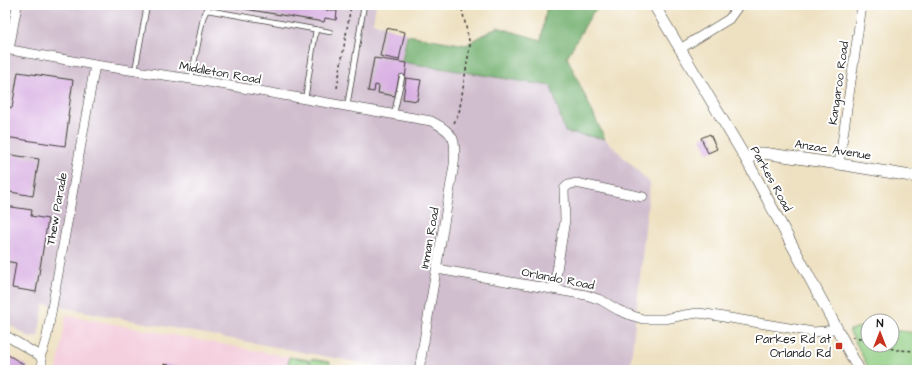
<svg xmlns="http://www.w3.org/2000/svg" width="922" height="375" font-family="'Architects Daughter',sans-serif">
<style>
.built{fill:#f4cfde}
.industrial{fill:#d0bdce}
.green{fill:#91ce83;stroke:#567550}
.forest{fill:#74b171;stroke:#486646}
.building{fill:#d9b0e3}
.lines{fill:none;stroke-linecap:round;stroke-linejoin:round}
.service-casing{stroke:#3c3a35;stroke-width:6}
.minor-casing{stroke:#3c3a35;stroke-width:10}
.tertiary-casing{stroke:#3c3a35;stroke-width:12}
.path{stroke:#3c3a35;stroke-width:1.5;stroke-dasharray:3 3;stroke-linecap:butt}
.service{stroke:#fff;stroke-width:4.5}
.minor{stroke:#fff;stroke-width:9}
.tertiary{stroke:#fff;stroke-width:11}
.poi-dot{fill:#c8321e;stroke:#fff;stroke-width:1.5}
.labels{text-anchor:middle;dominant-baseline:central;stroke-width:4;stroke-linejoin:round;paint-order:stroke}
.street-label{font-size:12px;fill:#1c1c1c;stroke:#fff}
.poi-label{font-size:12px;fill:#1c1c1c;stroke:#fff;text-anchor:end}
</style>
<rect width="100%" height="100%" fill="#fff"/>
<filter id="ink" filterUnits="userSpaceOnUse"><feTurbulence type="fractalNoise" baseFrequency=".025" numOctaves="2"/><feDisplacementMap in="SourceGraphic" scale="8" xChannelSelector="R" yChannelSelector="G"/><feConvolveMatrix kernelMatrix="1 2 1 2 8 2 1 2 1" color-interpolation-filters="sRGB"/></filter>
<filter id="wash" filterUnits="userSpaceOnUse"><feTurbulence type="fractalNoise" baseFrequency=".012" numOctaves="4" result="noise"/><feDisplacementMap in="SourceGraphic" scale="16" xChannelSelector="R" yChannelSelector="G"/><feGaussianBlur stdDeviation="0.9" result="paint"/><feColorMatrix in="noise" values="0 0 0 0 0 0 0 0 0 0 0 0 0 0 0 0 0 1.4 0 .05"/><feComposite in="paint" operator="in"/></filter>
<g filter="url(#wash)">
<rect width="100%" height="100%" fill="#eee1c1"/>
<path class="built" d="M66,315L358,370H57Z"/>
<path class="industrial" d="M5,5H376L373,22L407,35L402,62L551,86L566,132L605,139L650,183L630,370H399L44,304L38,336L31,338L5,322Z"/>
<path class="green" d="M860,327H868V345H892V330L917,333V369L913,370L869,369L849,330Z
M289,357L309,360L307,370H287Z
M311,359L330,362L329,370H309Z"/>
<path class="forest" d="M547,5H589L591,8L597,5H604L593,12L567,57L605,139L565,132L551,86L402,62L407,35L466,45L497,27L541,40Z"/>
<g id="blocks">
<path class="building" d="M227,5H327L326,10L337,11L336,20L325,18L324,22L226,6Z
M386,28L405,32L399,60L380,56Z
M374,58L407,63L405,78L399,77L395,96L378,93L379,86L375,85L374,92L368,91Z
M18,72L73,80L68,116H69L65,146L5,137V106L12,108Z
M406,78L421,80L417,101L403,99Z
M710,134L717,149L708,153L701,138Z
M5,154L39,159L33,196L5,191Z
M5,206L32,210L31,216L48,219L36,292L12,288L16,263L5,261Z
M5,353L28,367L27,370H5Z
M164,364L180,367L179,370H163Z"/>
</g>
</g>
<g filter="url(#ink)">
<use href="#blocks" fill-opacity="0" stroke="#3c3a35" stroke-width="1"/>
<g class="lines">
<g class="service-casing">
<path id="service" d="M207,10L330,32
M135,71L147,5
M191,79L203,18L209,5
M305,100L316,29
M347,107L364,5
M394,114L402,77"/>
</g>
<g class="minor-casing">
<path id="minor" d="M5,49L95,65L191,79L431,121C456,133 456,140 454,165L419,370
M680,49L729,19L739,5
M9,50L17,5
M839,164L862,5
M437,269L586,295L601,300L618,310L633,316L643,319H665L684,315L698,313L706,314L813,332L826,331L837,327
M554,289L565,220L564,189L568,185L576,183L643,197
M5,335L40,356L42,361V370
M40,356L43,350L47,336L95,65"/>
</g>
<g class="tertiary-casing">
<path id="tertiary" d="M654,5L746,159L859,370
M746,159L759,153H763L839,164L917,177"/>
</g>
<path class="path" d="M337,88L351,5
M454,123L459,113L470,45L461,5
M852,337L861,338L868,340
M879,345L897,350L917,351"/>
<use href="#service" class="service"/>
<use href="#minor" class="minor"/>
<use href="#tertiary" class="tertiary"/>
</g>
</g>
<rect class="poi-dot" x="835" y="342" width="8" height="8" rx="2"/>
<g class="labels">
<g class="street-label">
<text transform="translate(220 73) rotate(10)">Middleton Road</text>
<text transform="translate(839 83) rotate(-82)">Kangaroo Road</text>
<text transform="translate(833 150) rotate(9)">Anzac Avenue</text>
<text transform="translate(771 179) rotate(61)">Parkes Road</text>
<text transform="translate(57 209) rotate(-80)">Thew Parade</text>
<text transform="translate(430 238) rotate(-80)">Inman Road</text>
<text transform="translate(558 279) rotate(11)">Orlando Road</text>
</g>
<g class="poi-label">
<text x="831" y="339">Parkes Rd at<tspan x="831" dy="14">Orlando Rd</tspan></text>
</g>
</g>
<rect width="922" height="375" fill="none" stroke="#fff" stroke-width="20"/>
<g transform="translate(880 333)"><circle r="19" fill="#ffffff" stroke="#a4a4a4"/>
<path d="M0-3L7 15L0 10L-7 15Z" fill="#c8321e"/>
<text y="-6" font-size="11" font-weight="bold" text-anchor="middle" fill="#1c1c1c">N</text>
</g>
</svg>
